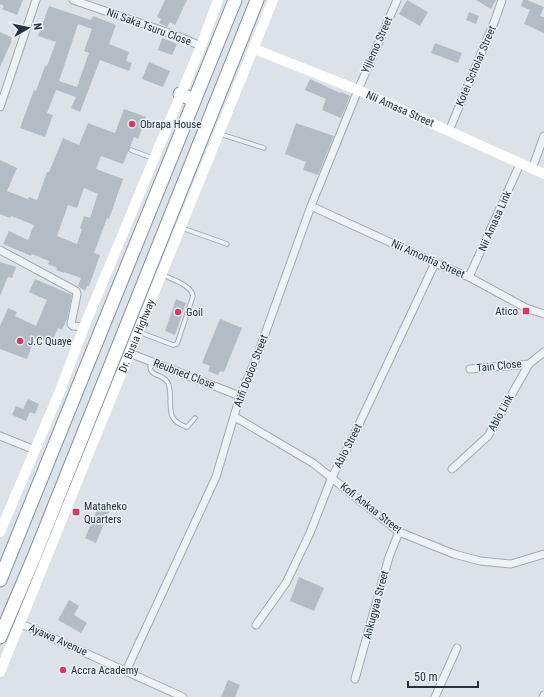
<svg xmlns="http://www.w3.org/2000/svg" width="544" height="697" font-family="'Roboto Condensed',sans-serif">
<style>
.building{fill:#b3bcc4;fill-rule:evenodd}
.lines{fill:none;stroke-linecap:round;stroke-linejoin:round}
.lane-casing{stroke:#a1a9b1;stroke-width:5.5}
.street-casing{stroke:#a1a9b1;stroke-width:9}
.highway-casing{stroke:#83919e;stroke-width:15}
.lane{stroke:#eff2f5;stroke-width:3.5}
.street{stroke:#eff2f5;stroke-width:7}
.secondary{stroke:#fff;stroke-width:10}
.highway{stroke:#fff;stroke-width:13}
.poi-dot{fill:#d43963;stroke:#ebf1f5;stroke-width:1.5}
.labels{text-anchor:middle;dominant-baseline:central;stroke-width:3;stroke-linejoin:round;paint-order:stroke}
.street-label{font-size:11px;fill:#25313e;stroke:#ebf1f5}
.poi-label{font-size:11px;fill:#25313e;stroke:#ebf1f5;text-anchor:start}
</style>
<rect width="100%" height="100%" fill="#dce2e7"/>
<path class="building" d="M0,0H23L17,15L2,9L4,6L0,4Z
M165,0H187L175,25L170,22L167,27L159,23L161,19L157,17Z
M407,0L428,12L420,26L399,14Z
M476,0H496L491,9Z
M523,0H527L544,7L540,16L544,17V33L524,24L530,10L521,6Z
M49,6L91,20L93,16L116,25L109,44L129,52L126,61L132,63L129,71L100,60L80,112L71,108L76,97L56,90L47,113L53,115L45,137L20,128L34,90L36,91L45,66H47L56,42L38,36ZM78,24L92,29L84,51L89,53L77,87L59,81Z
M469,12L479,16L476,24L466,20Z
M0,32L13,38L0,67Z
M162,38L177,44L172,55L158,50Z
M435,43L462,53L458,63L431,53Z
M149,62L170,71L163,87L142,79Z
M310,79L340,93L341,92L350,96L341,118L322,110L326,99L305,90Z
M124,109L146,117L138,139L134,137L123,164L101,156L96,169L123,179L109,219L107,218L94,253L100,255L89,286H87L85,291L78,286L81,278L64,272V273L56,270L57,268L48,264L49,261L32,254L31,256L3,244L9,231L28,240L34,225L11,216L10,218L0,214V160L17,168L7,191L28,199L29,197L37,200L47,172H49L63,138L79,145L88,123L115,133ZM84,188L98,194L90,218L84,216L80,228L82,229L77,244L57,236L68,205L77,208Z
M296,123L334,136L318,175L303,170L306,162L285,154Z
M0,262L16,267L12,278L8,277L0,296Z
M35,279L72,295L67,319L62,330L58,328L51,344L35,337L27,359L0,349V326L8,308L17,312L15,316L36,326L47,300L29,292Z
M176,299L186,303L175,335L165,331Z
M220,319L242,328L224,372L220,371L218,375L208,371L210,366L202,363Z
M28,399L39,404L35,414L30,412L26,421L12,415L16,406L23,409Z
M100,502L111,507L96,543L85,538Z
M299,577L324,588L314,611L290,601Z
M69,600L79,606L74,615L87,623L81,633L58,620Z
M228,680L240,685L235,697H221Z"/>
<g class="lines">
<g class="lane-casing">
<path id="lane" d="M220,134L264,148
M131,150L152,158
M182,228L227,244
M139,332L173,345L177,344L193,296C191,285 173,280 163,275
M151,361C146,378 162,372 168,383C170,386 169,389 170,392C171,410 167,421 187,427L195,418"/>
</g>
<g class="street-casing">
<path id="street" d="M73,0L175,35L201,46
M0,107L36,0
M449,131L495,20L502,0
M532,169L544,136
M311,206L435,263L469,277L526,308L544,314
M0,250L76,291L77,294L71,324L73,326L84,327
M469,277L520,164
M129,353L240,396
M470,369L529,364
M235,417L313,463L399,532L454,554L480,561L511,564L544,554
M0,436L35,450
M452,469L488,436L529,364L544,352
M19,623L183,697
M256,625L286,583L310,533L332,477L353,437L435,263
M126,671L216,477L240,396L256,359L311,206L358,90L397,0
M355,679L389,557L399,532
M435,697L457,648
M543,697L544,695"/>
</g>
<g class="highway-casing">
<path id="highway" d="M180,94L194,100
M0,580L235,0
M0,637L34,557L257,0"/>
</g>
<use href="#lane" class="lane"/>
<use href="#street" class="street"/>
<g class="secondary">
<path d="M254,49L358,90L544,174"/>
<path d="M0,532L60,391L84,327L201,46L218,0"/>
<path id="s1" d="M0,672L273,0"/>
</g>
<use href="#highway" class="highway"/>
</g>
<g class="poi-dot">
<circle cx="132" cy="124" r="4"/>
<rect x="522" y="307" width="8" height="8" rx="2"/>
<circle cx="178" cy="312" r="4"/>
<circle cx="20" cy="341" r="4"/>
<rect x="72" y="508" width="8" height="8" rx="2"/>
<circle cx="63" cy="670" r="4"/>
</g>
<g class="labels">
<g class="street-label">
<text transform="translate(149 27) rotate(20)">Nii Saka Tsuru Close</text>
<text transform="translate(377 45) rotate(-66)">Yijiemo Street</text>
<text transform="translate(476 66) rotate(-67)">Kotei Scholar Street</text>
<text transform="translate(400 109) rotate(24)">Nii Amasa Street</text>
<text transform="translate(495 221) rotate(-66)">Nii Amasa Link</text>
<text transform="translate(428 259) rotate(24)">Nii Amontia Street</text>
<text stroke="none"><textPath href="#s1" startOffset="363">Dr. Busia Highway</textPath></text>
<text transform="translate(499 366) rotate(-6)">Tain Close</text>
<text transform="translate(251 371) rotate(-69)">Atifi Dodoo Street</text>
<text transform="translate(184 374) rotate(21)">Reubned Close</text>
<text transform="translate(501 413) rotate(-61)">Ablo Link</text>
<text transform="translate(348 446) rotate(-63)">Ablo Street</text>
<text transform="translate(371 508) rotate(38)">Kofi Ankaa Street</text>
<text transform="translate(376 605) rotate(-75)">Ankugyaa Street</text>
<text transform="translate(58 640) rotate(24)">Ayawa Avenue</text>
</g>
<g class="poi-label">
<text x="140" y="124">Obrapa House</text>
<text x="518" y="311" text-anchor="end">Atico</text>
<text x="186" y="312">Goil</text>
<text x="28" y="341">J.C Quaye</text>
<text x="84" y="506">Mataheko<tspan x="84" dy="13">Quarters</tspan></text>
<text x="71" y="670">Accra Academy</text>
</g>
</g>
<g transform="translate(28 28) rotate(81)" stroke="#ebf1f5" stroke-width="3" paint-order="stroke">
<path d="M0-3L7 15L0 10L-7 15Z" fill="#25313e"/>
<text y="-6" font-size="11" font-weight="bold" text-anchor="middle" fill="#25313e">N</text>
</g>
<path d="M408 681v6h70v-6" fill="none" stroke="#25313e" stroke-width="2"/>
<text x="414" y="681" font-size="12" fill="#25313e" stroke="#ebf1f5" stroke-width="3" paint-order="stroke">50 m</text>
</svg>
